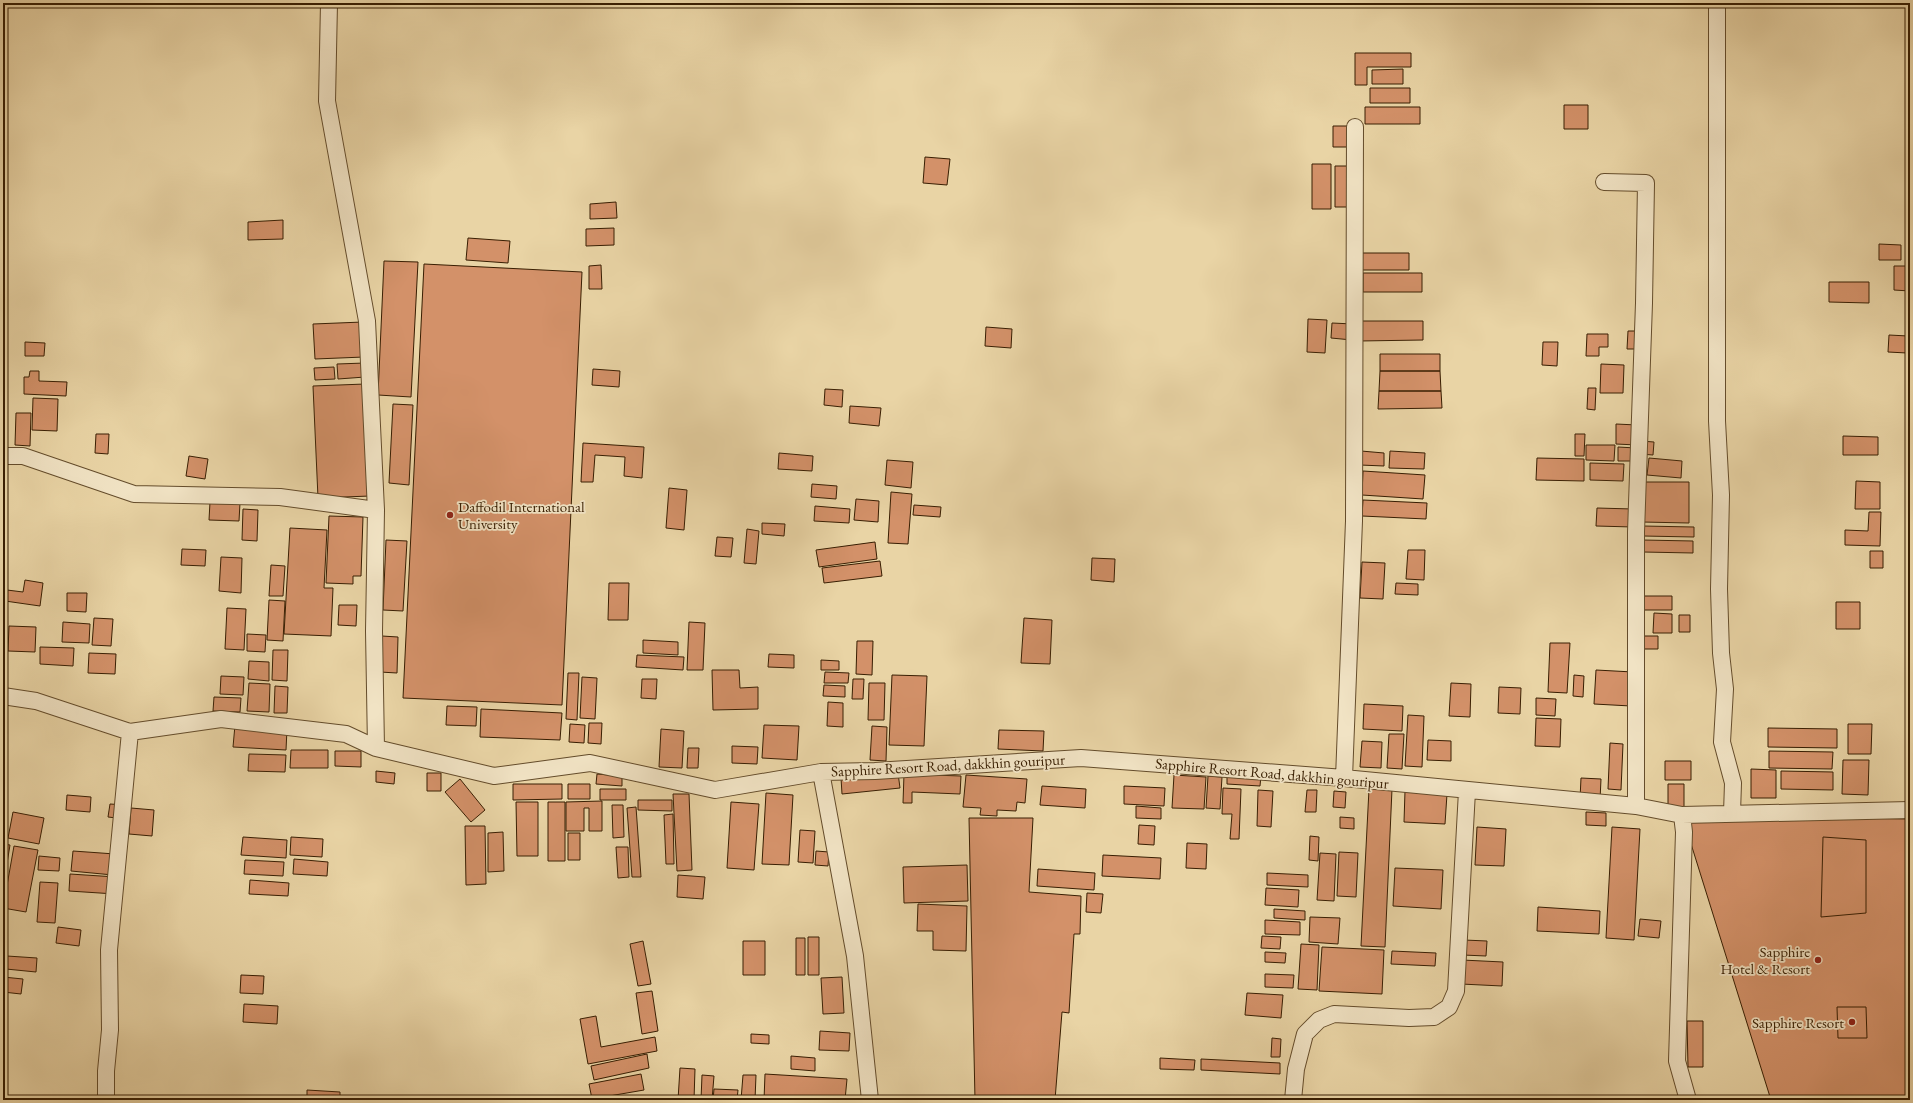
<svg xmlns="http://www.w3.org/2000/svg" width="1913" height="1103" font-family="'EB Garamond',serif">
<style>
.building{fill:#d39169;stroke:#381e02}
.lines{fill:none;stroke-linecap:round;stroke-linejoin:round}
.street-casing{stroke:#644c2b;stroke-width:18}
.street{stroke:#f1e3c4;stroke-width:16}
.poi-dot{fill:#8f2418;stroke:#f1e3c4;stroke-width:1.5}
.labels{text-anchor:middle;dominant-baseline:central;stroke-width:3.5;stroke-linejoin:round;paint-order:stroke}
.poi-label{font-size:15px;fill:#381e02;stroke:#f1e3c4;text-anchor:end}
.street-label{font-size:15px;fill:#381e02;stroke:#f1e3c4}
</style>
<rect width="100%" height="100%" fill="#e9d4a5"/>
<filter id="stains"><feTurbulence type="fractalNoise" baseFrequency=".005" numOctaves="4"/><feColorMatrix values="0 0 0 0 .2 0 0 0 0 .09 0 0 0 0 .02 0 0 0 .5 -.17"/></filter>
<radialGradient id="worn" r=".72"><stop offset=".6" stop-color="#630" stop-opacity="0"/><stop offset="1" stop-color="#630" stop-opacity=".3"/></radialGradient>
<path class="building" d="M1355,53H1411V67H1367V85H1355Z
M1403,69V84H1372V70Z
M1370,88H1410V103H1370Z
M1564,105H1588V129H1564Z
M1365,107H1420V124H1365Z
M1333,126H1350V147H1333Z
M925,157L950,159L947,185L923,183Z
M1312,164H1331V209H1312Z
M1335,166H1348V207H1335Z
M616,202L617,218L590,219V204Z
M283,220V239L248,240V222Z
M614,228V245L586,246V229Z
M468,238L510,241L508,263L466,260Z
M1879,244L1901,245V260H1879Z
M1358,253H1409V270H1358Z
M384,261L418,262L411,397L378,395Z
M424,264L582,272L562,705L403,698Z
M601,265L602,289H589V266Z
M1894,266H1910V291L1894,290Z
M1363,273H1422V292H1363Z
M1829,282H1869V303L1829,302Z
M1308,319L1327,320L1325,353L1307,352Z
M1359,321H1423V340L1359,341Z
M363,322L364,357L315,359L313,324Z
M1332,323L1353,324L1352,340L1331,338Z
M986,327L1012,329L1011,348L985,346Z
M1628,331H1640L1639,349H1627Z
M1587,334H1608V347H1599V356H1586Z
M1889,335L1908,336L1907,353L1888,352Z
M25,342L45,343L44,356H25Z
M1543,342H1558L1557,366L1542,365Z
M1380,354H1440V371H1380Z
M3,361H6L5,392H3Z
M365,363V377L338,379L337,364Z
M1601,364L1624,365L1623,393H1600Z
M334,367L335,379L315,380L314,368Z
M593,369L620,371L619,387L592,385Z
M30,371H39V381L67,382L66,396L24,394V377H29Z
M1380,371H1440L1441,391H1379Z
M365,384L370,496L318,498L313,386Z
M1588,388H1596L1595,410L1587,409Z
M825,389L843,390L842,407L824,405Z
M1379,391H1441L1442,408L1378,409Z
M33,398L58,399L57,431L32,430Z
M393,404L413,405L409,485L389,483Z
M850,406L881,408L879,426L849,423Z
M16,413H31L30,446L15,445Z
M1616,424L1637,425V445L1616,444Z
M96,434H109L108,454L95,453Z
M1575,434H1585L1584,456H1575Z
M1843,436L1878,437V455H1843Z
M1641,441L1654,442L1653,455L1640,454Z
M583,443L644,447L642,478L624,476L625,457L595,455L593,482H581Z
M1586,445H1615L1614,461L1586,460Z
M1618,447L1636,448L1635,461H1618Z
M1361,451L1384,453V466L1360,465Z
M1390,451L1425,453L1424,469L1389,468Z
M779,453L813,456L812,471L778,469Z
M189,456L208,459L205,479L186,476Z
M1537,458L1584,459V481L1536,480Z
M1649,458L1682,461L1681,478L1647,475Z
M887,460L913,462L911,488L885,485Z
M1590,463L1624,464L1623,481L1590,480Z
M1363,471L1425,475L1423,499L1362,495Z
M3,474H6L4,531H3Z
M1856,481L1880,482V509H1855Z
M1642,482H1689V523L1642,522Z
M812,484L837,486L836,499L811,497Z
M669,488L687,490L684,530L666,528Z
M891,492L912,494L908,544L888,543Z
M856,499L879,501L878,522L854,520Z
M1363,500L1427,503L1426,519L1362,516Z
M210,502L240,503L239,521L209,520Z
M914,505L941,507L940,517L913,515Z
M815,506L850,509L849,523L814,521Z
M1597,508L1633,509V527L1596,526Z
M243,509L258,510L257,541L242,540Z
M1869,512H1881L1880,546L1845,545V530L1868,531Z
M329,516L363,517L361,576H353V584L326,583Z
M762,523L785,524L784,536L762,534Z
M1643,526L1694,527V537L1643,536Z
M290,528L327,530L324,588H333L331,636L284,634Z
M747,529L759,531L756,564L744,563Z
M717,537L733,538L731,557L715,556Z
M386,540L407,541L403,611L383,610Z
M1643,540L1693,541V553L1643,552Z
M875,542L877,559L819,567L816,550Z
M182,549L206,550L205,566L181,565Z
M1408,550H1425L1424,580L1406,579Z
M1870,551H1883V568H1870Z
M221,557L242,558L241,593L219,591Z
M1092,558L1115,559L1114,582L1091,580Z
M880,561L882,576L824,583L822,568Z
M1362,562L1385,563L1383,599L1360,598Z
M271,565L285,566L283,596H269Z
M25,580L43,583L40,606L5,601L7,590L23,592Z
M609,583H629L628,620H608Z
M1396,583L1418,584V595L1395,594Z
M67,593H87L86,612L67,611Z
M1640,596H1672V610H1640Z
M269,600L285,601L283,641L267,640Z
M1836,602H1860V629H1836Z
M339,605H357L356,626L338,625Z
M227,608L246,609L244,650L225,649Z
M1654,613L1672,614V633H1653Z
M1679,615H1690V632H1679Z
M94,618L113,619L111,646L92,645Z
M1024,618L1052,620L1050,664L1021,663Z
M63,622L90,624L89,643L62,642Z
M689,622L705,623L703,670H687Z
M9,626L36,627L35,652L8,651Z
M247,634L266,635L265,652L247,651Z
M382,636L398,637L397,673L380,672Z
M1639,636H1658V649H1639Z
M643,640L678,642V655L643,653Z
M857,641H873L872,675L856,674Z
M1550,643H1570L1567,693L1548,692Z
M40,647L74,648L73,666L40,664Z
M273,650H288L287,681L272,680Z
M89,653L116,654L115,674L88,673Z
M769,654L794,655V668L768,667Z
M637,655L684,657L683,670L636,667Z
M821,660L839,661V670H821Z
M249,661L269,662V681L248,679Z
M712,670H739L740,688L758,687V709L713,710Z
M1596,670L1633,672L1631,706L1594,704Z
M825,672L849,673L848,683H824Z
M568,673H579L577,720L566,719Z
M892,675L927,676L924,746L889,745Z
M1574,675L1584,676L1583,697L1573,696Z
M221,676L244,677L243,695L220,694Z
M582,677L597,678L595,719L580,718Z
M642,679H657L656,699L641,698Z
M853,679H864L863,699H852Z
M249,683L270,684L269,712L247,711Z
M869,683H885L884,720H868Z
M1451,683L1471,684L1470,717L1449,716Z
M824,685L845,686V697L823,696Z
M275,686L288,687L287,713H274Z
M1499,687L1521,688L1520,714L1498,713Z
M214,697L241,698L240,712L213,711Z
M1536,698L1556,699L1555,716L1536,715Z
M828,702L843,703V727L827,726Z
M1364,704L1403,706L1402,731L1363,729Z
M447,706L477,707L476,726L446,725Z
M481,709L562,713L560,740L480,737Z
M1408,715L1424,716L1422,767L1405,766Z
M1536,718L1561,719L1560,747L1535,746Z
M589,723H602L601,744L588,743Z
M570,724L585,725L584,743L569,742Z
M1848,724H1872L1871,754H1848Z
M235,725L287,729L286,750L233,747Z
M764,725L799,726L797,760L762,758Z
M872,726L887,727L886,761L870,760Z
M1768,728L1837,729V748L1768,747Z
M661,729L684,731L682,768L659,767Z
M999,730L1044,731L1043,751L998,749Z
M1389,734H1404L1402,769L1387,768Z
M1428,740L1451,741V761L1427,760Z
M1362,741L1382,742L1381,768L1360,767Z
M1610,743L1623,744L1621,790L1608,789Z
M732,746L758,747L757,764L732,763Z
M688,748H699L698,768H687Z
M291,750H328V768H290Z
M335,751H361V767L335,766Z
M1769,751L1833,752L1832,769L1769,768Z
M249,754L286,755L285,772L248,771Z
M1843,760H1869L1868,795L1842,794Z
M1665,761H1691V780H1665Z
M1751,769L1776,770V798H1751Z
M376,771L395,773L394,784L376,782Z
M1781,771L1833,772V790L1781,789Z
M427,773H441V791H427Z
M898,773L900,788L842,794L841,778Z
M1227,773L1261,775L1260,786L1227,784Z
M597,774L622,776V786L596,784Z
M904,774L961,776L960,794L912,792V803H903Z
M966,775L1027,779L1025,803L1017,802L1016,811L997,810V816L980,815L981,808L963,807Z
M1174,775L1206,777L1204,809L1172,808Z
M1208,776L1222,777L1220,809L1206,808Z
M1581,778L1601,779L1600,800L1580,799Z
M460,779L485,810L471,822L445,792Z
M513,784H562V799L513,800Z
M568,784H590V799H568Z
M1668,784H1684V807H1668Z
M1042,786L1086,789L1085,808L1040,805Z
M1124,786L1165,788L1164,806L1124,804Z
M1223,788L1241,789L1239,839H1230L1232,814H1222Z
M600,789H626V800H600Z
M1369,789H1392L1385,947L1361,946Z
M1258,790L1273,791L1271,827L1257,826Z
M1307,790H1317L1316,812H1305Z
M1334,791L1346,792L1345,808L1333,807Z
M1405,791L1447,794L1445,824L1404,822Z
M766,793L793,795L789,865L762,864Z
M673,794H689L692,870L677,871Z
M67,795L91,797L90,812L66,810Z
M638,800H672V811L638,810Z
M602,801V831H589V808H584V831H566V802Z
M516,802H538V856H517Z
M548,802H565V861H548Z
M731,802L759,804L754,870L727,868Z
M110,804L126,805L125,819L108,817Z
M612,805H623L624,837L613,838Z
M1136,806L1161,808V819L1136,818Z
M636,807L641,877H632L627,808Z
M131,808L154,810L152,836L129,834Z
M13,812L44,818L39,844L8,838Z
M1586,812L1606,813V826L1586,825Z
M673,814L674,864H666L664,815Z
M1682,815L1910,819V1100H1771Z
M1340,817L1354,818V829L1340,828Z
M969,818H1033L1029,892L1081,896L1080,934H1074L1069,1013L1062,1012L1055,1100H975Z
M1139,825L1155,826L1154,845L1138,844Z
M465,826H485L486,884L466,885Z
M1477,827L1506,829L1504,866L1475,865Z
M1612,827L1640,829L1634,940L1606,938Z
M800,830L815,831L813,863L798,862Z
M503,832L504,871L488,872V833Z
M568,833H580V860H568Z
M1310,836L1319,837L1318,861L1309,860Z
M243,837L287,840L286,858L241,855Z
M291,837L323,839L322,857L290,855Z
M1823,837L1866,840V913L1821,917Z
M1187,843L1207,844L1206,869L1186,868Z
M3,844L10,845L3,888Z
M14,846L38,850L26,912L3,908Z
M616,847H628L629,877L618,878Z
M73,851L115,854L113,875L71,871Z
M816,851L829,852L828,866L815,865Z
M1339,852L1358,853L1356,897L1337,896Z
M1320,853L1336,854L1334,901L1317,900Z
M1103,855L1161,858L1160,879L1102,876Z
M39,856L60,858L59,871L38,870Z
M294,859L328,862L327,876L293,874Z
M245,860L284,862L283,876L244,874Z
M967,865L968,901L904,903L903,867Z
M1395,868L1443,870L1441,909L1393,906Z
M1038,869L1095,873L1094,890L1037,886Z
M1267,873L1308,875V887L1267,885Z
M70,874L116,877L115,894L69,891Z
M678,875L705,877L703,899L677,897Z
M250,880L289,883L288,896L249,894Z
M40,882L58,883L55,923L37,922Z
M1266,888L1299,890L1298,907L1265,905Z
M1087,893L1103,894L1101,913L1086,912Z
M918,904L967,906L966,951L933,950V931H917Z
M1538,907L1600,911L1599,934L1537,931Z
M1274,909L1305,911V920L1274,918Z
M1310,917L1340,918L1338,944L1309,942Z
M1640,919L1661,921L1659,938L1638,936Z
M1265,920L1300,922V935L1265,934Z
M58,927L81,930L79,946L56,943Z
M1262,936L1281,937L1280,949L1261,948Z
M808,937H819V975H808Z
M796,938H805V975H796Z
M1464,940L1487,941L1486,956L1463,955Z
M643,941L651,984L638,986L630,944Z
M743,941H765V975H743Z
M1301,944L1319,945L1317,990L1298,989Z
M1322,947L1384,950L1382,994L1319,991Z
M1392,951L1436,953L1435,966L1391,964Z
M1265,952L1286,953L1285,963L1265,962Z
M7,956L37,958L36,972L6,969Z
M1462,960L1503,962L1502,986L1461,984Z
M1265,974L1294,975L1293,988L1265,987Z
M241,975L264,976L263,994L240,993Z
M3,977L23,979L21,994L3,992Z
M842,977L844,1013L823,1014L821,978Z
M652,991L658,1031L642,1034L636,993Z
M1247,993L1283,995L1281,1018L1245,1015Z
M244,1004L278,1006L277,1024L243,1022Z
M1837,1007H1866L1867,1038H1838Z
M596,1016L601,1047L655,1037L657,1051L588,1064L580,1019Z
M1687,1021H1703V1067H1688Z
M820,1031L850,1033L849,1051L819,1050Z
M751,1034L769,1035V1044L751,1043Z
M1272,1038L1281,1039L1280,1057H1271Z
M647,1054L649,1068L594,1080L591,1066Z
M791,1056L815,1058V1071L791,1069Z
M1160,1058L1195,1060L1194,1070L1160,1069Z
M1201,1059L1280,1063V1074L1201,1070Z
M680,1068L695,1069L694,1100H678Z
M641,1074L644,1090L592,1099L589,1084Z
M765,1074L847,1079L845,1100H764Z
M702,1075L714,1076L712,1100H701Z
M743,1075H756L755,1100H741Z
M714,1089L738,1090L737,1100H713Z
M307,1090L340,1092V1100H307Z"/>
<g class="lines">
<g class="street-casing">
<path id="street" d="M1717,3V421L1721,495L1719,589L1721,653L1725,689L1722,742L1733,783L1732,813
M1604,182L1646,183L1644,303L1636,532V806
M3,456H23L134,494L280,497L376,510L367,321L327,101L329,3
M3,696L36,701L130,732L221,719L346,734L376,748L494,776L590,763L715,790L821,772L875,771L1081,758L1344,778L1636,806L1682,815L1910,810
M376,748L374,631L376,510
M821,772L855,956L870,1100
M1344,778L1354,521L1355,127
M1682,815L1684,832L1677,1061L1688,1100
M106,1100V1071L110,1030L109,950L130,732
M1293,1100L1296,1069L1305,1034L1319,1020L1334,1014L1409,1018L1434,1017L1449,1007L1456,991L1467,791"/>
</g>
<use href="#street" class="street"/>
</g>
<g class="poi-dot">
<circle cx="450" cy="515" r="4"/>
<circle cx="1818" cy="960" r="4"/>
<circle cx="1852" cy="1022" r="4"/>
</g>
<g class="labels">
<g class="poi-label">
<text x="458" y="506" text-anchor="start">Daffodil International<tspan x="458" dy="17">University</tspan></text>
<text x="1810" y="951">Sapphire<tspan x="1810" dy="17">Hotel &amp; Resort</tspan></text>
<text x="1844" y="1022">Sapphire Resort</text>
</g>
<g class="street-label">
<text transform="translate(948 765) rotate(-3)">Sapphire Resort Road, dakkhin gouripur</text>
<text transform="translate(1272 773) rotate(5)">Sapphire Resort Road, dakkhin gouripur</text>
</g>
</g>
<rect width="1913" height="1103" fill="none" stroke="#e9d4a5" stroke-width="16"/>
<rect x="4" y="4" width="1905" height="1095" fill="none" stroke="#381e02" stroke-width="2"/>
<rect x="8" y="8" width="1897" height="1087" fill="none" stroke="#381e02"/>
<rect width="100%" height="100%" filter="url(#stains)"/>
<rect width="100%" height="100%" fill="url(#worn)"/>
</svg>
